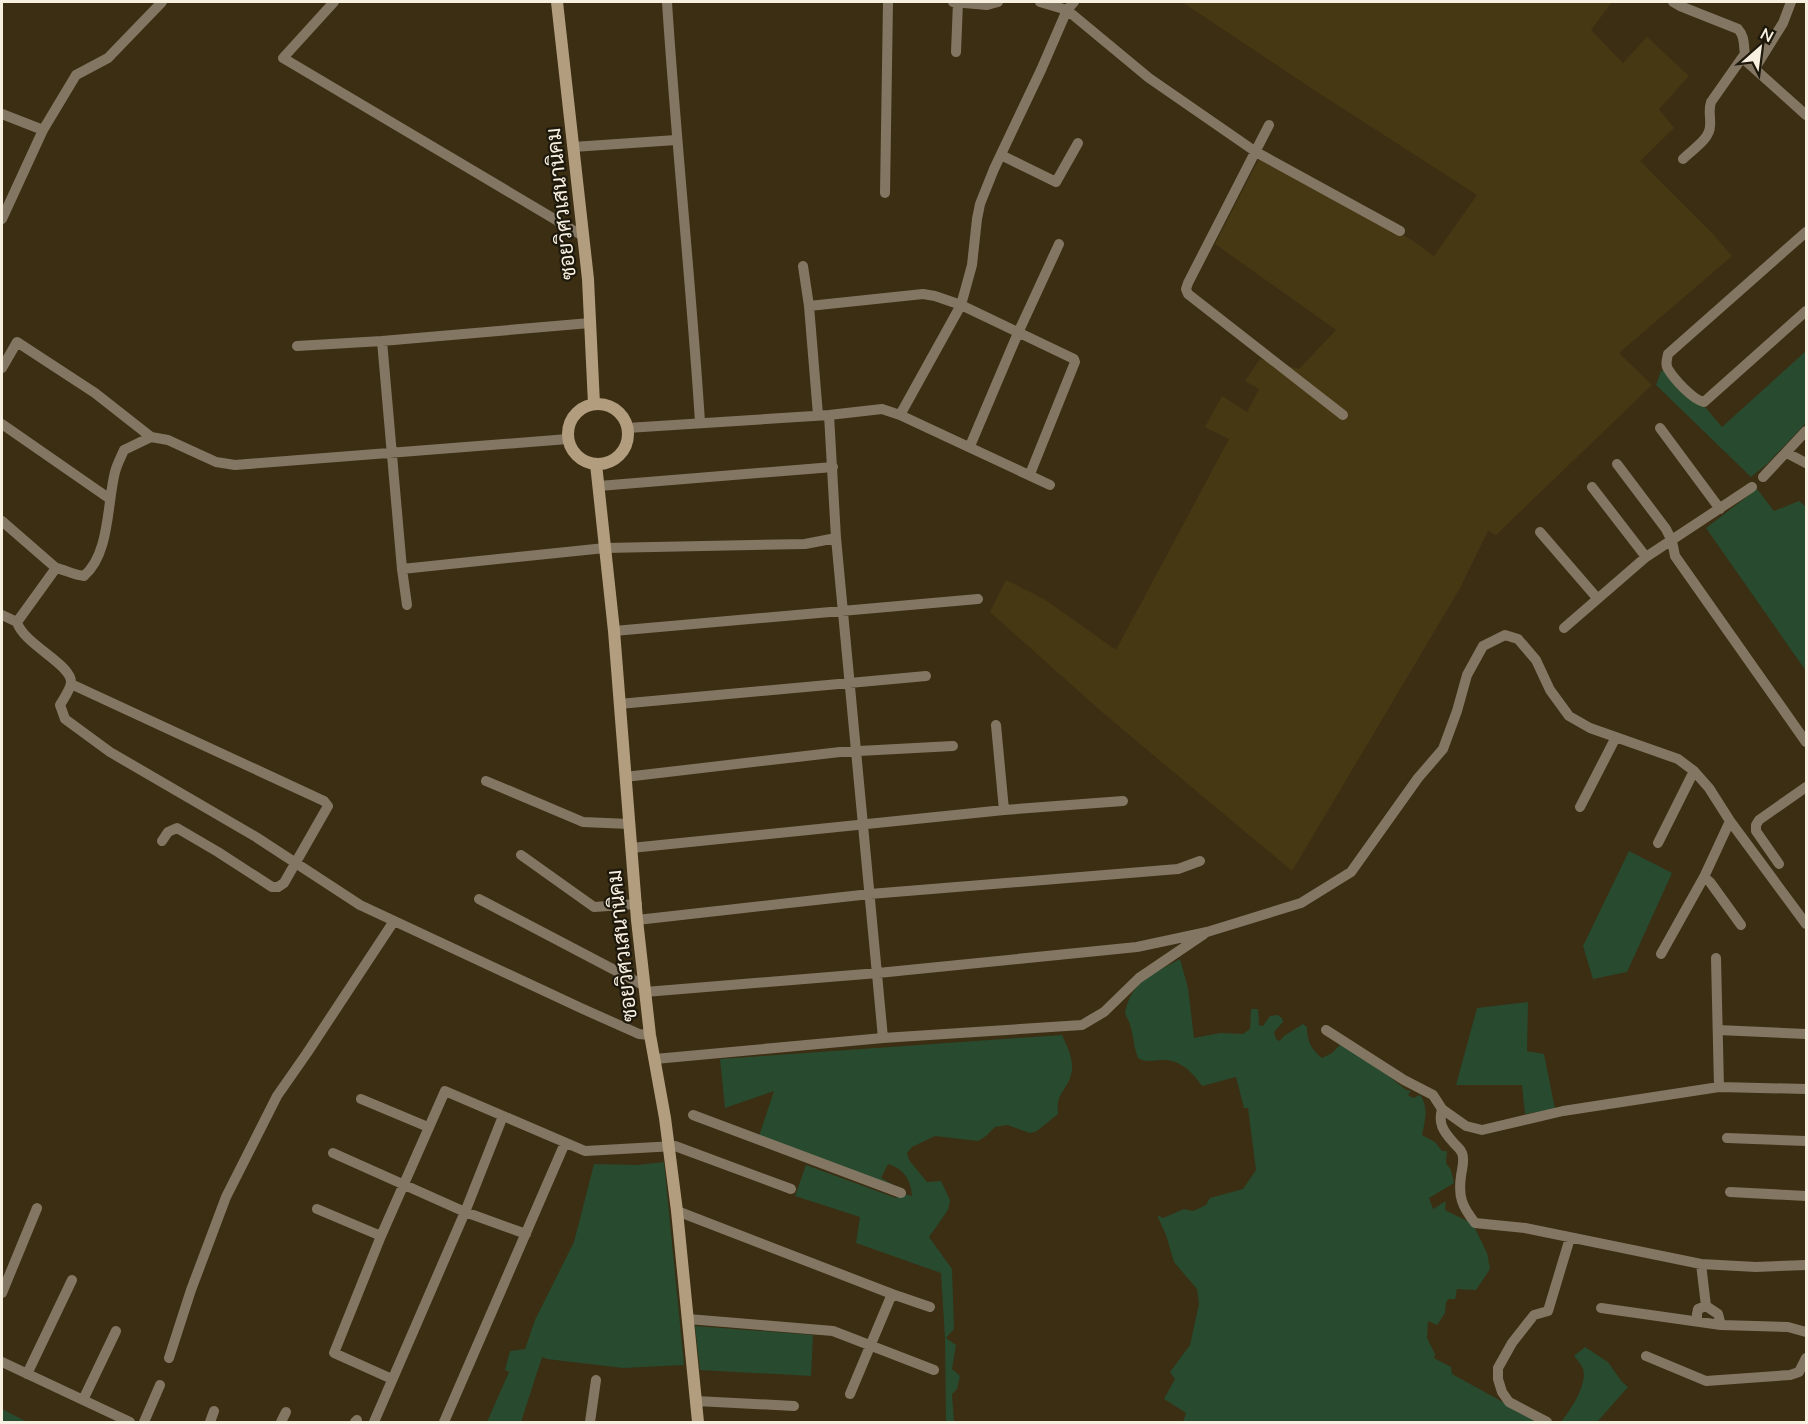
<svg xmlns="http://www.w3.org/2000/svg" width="1808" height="1424" font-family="Mulish,Sarabun,sans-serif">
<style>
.built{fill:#473814}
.green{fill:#284a2f;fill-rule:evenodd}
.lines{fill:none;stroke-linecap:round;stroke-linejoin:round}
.street{stroke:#837763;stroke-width:10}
.secondary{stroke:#b29e7f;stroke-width:12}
.labels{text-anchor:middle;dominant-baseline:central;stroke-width:4.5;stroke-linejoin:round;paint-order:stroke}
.street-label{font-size:21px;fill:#f7efdf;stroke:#1d180c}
</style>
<rect width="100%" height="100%" fill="#3b2e13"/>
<path class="built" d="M1182,2H1612L1591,30L1623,63L1647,37L1689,76L1659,109L1674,128L1640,161L1714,235L1732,256L1619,353L1652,385L1496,535L1488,531L1459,590L1292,871L1102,712L990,612L1006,580L1044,599L1116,650L1229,439L1205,427L1222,396L1247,412L1259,389L1245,381L1260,359L1299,369L1336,330L1215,244L1260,157L1412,240L1434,256L1477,195L1311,88Z"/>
<path class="green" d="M1806,351V423L1767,464L1751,477L1656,385L1661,371H1666L1699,405L1706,408L1722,427Z
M1757,489L1774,511L1799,501L1806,507V671L1706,528Z
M1629,851L1672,873L1627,972L1593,979L1583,946Z
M1180,959L1188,988L1194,1038L1220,1033L1243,1034L1250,1029L1251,1009H1258L1259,1025L1263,1026L1270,1016L1277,1015L1282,1018L1283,1022L1274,1032L1276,1039L1280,1041L1284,1036L1303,1024L1307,1027C1307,1041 1311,1049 1322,1058L1332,1053L1341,1044L1384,1072L1406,1090L1411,1091L1408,1095L1413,1098L1420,1095C1429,1107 1425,1121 1422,1135L1435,1142L1442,1151H1447L1446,1163L1451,1170L1454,1183L1429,1198L1433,1209L1446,1201L1445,1210L1473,1224L1487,1253L1490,1269L1476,1290L1457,1289L1455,1299H1448L1446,1303L1445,1313L1437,1325L1428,1321L1427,1338L1435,1354L1434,1358L1451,1367L1452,1374L1539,1422H1183L1186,1413L1164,1399L1175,1379L1170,1372L1190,1345L1199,1304L1197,1289L1174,1262L1166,1235L1157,1215L1163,1218L1184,1209L1193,1211L1206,1205L1210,1198L1243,1189L1256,1170L1248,1108H1244L1236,1077L1202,1086C1193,1072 1179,1059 1162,1060C1153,1060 1146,1063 1138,1058C1132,1042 1134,1028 1125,1014C1130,981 1155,973 1180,959Z
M1528,1002L1527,1051L1544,1054L1555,1109L1525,1114L1522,1085H1456L1477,1008Z
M1062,1035C1068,1048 1076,1063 1070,1078C1064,1094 1056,1093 1058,1114L1037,1131L1030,1133L1007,1125L995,1127L986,1136L978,1141L935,1136L912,1147L907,1153L909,1160L927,1182L941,1181L950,1200L948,1210L929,1237L952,1269L954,1329L946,1338L956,1345L952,1369L960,1376L957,1389L952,1394L954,1422H946L945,1338L941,1273L856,1243L860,1217L795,1196L806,1165L896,1198L900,1193L758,1139L774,1091L725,1108L720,1059ZM888,1164C904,1169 911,1180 912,1196L901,1193V1189L881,1178Z
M664,1162L684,1365L623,1368L547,1359L542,1357L521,1422H487L509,1372L505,1370L510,1351L525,1349L535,1320L574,1242L594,1164L637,1165Z
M695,1326L813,1335L811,1376L700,1370Z
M1585,1347L1608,1362L1622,1382L1628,1387L1597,1422H1561C1570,1411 1588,1384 1583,1369C1582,1365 1577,1360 1574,1356Z
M2,1409L27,1422H2Z"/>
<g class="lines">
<path class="street" d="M334,2L283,58L583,236
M667,2C676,142 691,282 700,422
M953,2L987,5L998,2
M1040,2L1067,10L1149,78L1256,152L1400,231
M1673,2L1680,6L1738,29C1747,39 1742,50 1747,62L1806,115
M956,52L958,2
M1755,68L1783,23L1791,2
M2,114L43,130
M1269,125L1188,283L1186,289L1188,294L1343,415
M573,147L676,140
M1001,155L1056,182L1078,143
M1683,159C1692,150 1710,139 1710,126C1711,117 1708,111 1711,102L1744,55
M885,193L888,2
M2,219L43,130L76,75L108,58L162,2
M1806,232L1668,354C1667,360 1665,364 1668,369C1674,379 1693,400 1704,402L1806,311
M803,266L809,306L818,415
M809,306L923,294L935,296L961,305L1074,359L1075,362L1030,474
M297,346L382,341
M2,368L17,342L95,393L151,437
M829,415L836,538L883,1038
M900,415L961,305L972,265L977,219L980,204L994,169L1041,70L1067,10L1074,2
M2,424L110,499
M627,428L829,415L882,409L900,415L1050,485
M1660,428L1720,509
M568,439L235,465L216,462L168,440L151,437L124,450C121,457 117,464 115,472C107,503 110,554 84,576C73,575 66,570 56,568L17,622C23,644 73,665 71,683C70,690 64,698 60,705L65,719L110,752L256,837L360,905L583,1009L639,1034L650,1035
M970,446L1018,333L1059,244
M1787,453L1806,463
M1617,464L1666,529L1672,541L1675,556L1806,742
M1763,477L1806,431
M599,486L833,467
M1592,487L1646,557
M2,521L56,568
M1540,532L1597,598
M402,569L605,548L805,544L836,538
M407,605L402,569L382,341L590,323
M2,615L17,622
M1564,628L1646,557L1752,487
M614,631L978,599
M71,684L324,801L328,806L284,883L278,887H272L218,852L177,828L168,832L162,841
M619,704L926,676
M996,725L1004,810
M625,777L840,752L953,746
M486,781L583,822L629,824
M1580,807L1616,737
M1658,843L1694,771
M631,848L1004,810L1123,801
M521,855L594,907L637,904
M1779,864L1756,831V825L1759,820L1806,787
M1704,877L1710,882L1741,925
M479,899L645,986
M637,920L870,894L1178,869L1200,861
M1661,954L1704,877L1730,821
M1716,958L1719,1087
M645,992L878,973L1137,947L1207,932L1301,903L1351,872L1418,778L1443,749L1457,711L1467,675L1483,646L1505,635L1518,639L1536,660L1550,690L1569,716L1590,728L1678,759L1694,771L1709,788L1730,821L1806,924
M1326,1030L1404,1080L1433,1095L1442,1109L1466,1126L1482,1130L1563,1111L1719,1087L1806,1089
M1718,1030L1806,1034
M655,1059L883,1038L1082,1025L1104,1012L1139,978L1204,934
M361,1099L428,1127
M1442,1109C1438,1123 1443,1131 1453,1142C1456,1146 1460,1148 1462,1153C1465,1160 1462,1168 1461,1176C1458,1197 1462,1206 1475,1223L1525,1228L1701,1264L1756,1267L1806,1265
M693,1115L901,1193
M1727,1138L1806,1141
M333,1153L465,1212L526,1234
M1730,1192L1806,1196
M317,1209L381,1236
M677,1211L892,1294L850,1394
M1701,1264L1706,1306
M2,1293L37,1208
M892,1294L930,1307
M1601,1308L1721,1325L1788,1327L1806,1332
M688,1319L833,1331L934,1370
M1697,1320V1314L1698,1309L1706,1306L1718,1314L1721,1325
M1646,1356L1706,1381L1790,1375L1799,1372L1806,1358
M169,1358L191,1290L226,1197L277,1096L307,1053L394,921
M2,1362L130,1422
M27,1374L72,1280
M392,1379L334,1353L381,1236L445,1091L585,1151L675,1146L791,1189
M83,1400L116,1331
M696,1401L794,1406
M144,1422L160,1385
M210,1422L214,1411
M281,1422L286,1412
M355,1422L357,1420
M374,1422L465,1212L503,1116
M444,1422L565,1143
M590,1422L596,1380
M1547,1422L1509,1402L1502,1392L1498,1379V1368L1512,1343L1534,1315L1548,1311L1570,1238"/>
<path class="secondary" d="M557,2L588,279L594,404
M568 434a30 30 0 1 1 60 0a30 30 0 1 1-60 0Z
M596,464L614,631L637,920L650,1035L665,1118L677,1211L698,1422"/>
</g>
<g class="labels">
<g class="street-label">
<text transform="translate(560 204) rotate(-96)">ซอยวิศวเสนานิคม</text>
<text transform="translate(621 946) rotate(-96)">ซอยวิศวเสนานิคม</text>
</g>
</g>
<rect width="1808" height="1424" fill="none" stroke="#f7efdf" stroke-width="6"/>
<g transform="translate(1760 48) rotate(28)" stroke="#1d180c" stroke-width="4.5" paint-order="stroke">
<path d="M0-4.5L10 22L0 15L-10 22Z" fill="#f7efdf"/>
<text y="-9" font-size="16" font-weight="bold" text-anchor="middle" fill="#f7efdf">N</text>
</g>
</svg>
